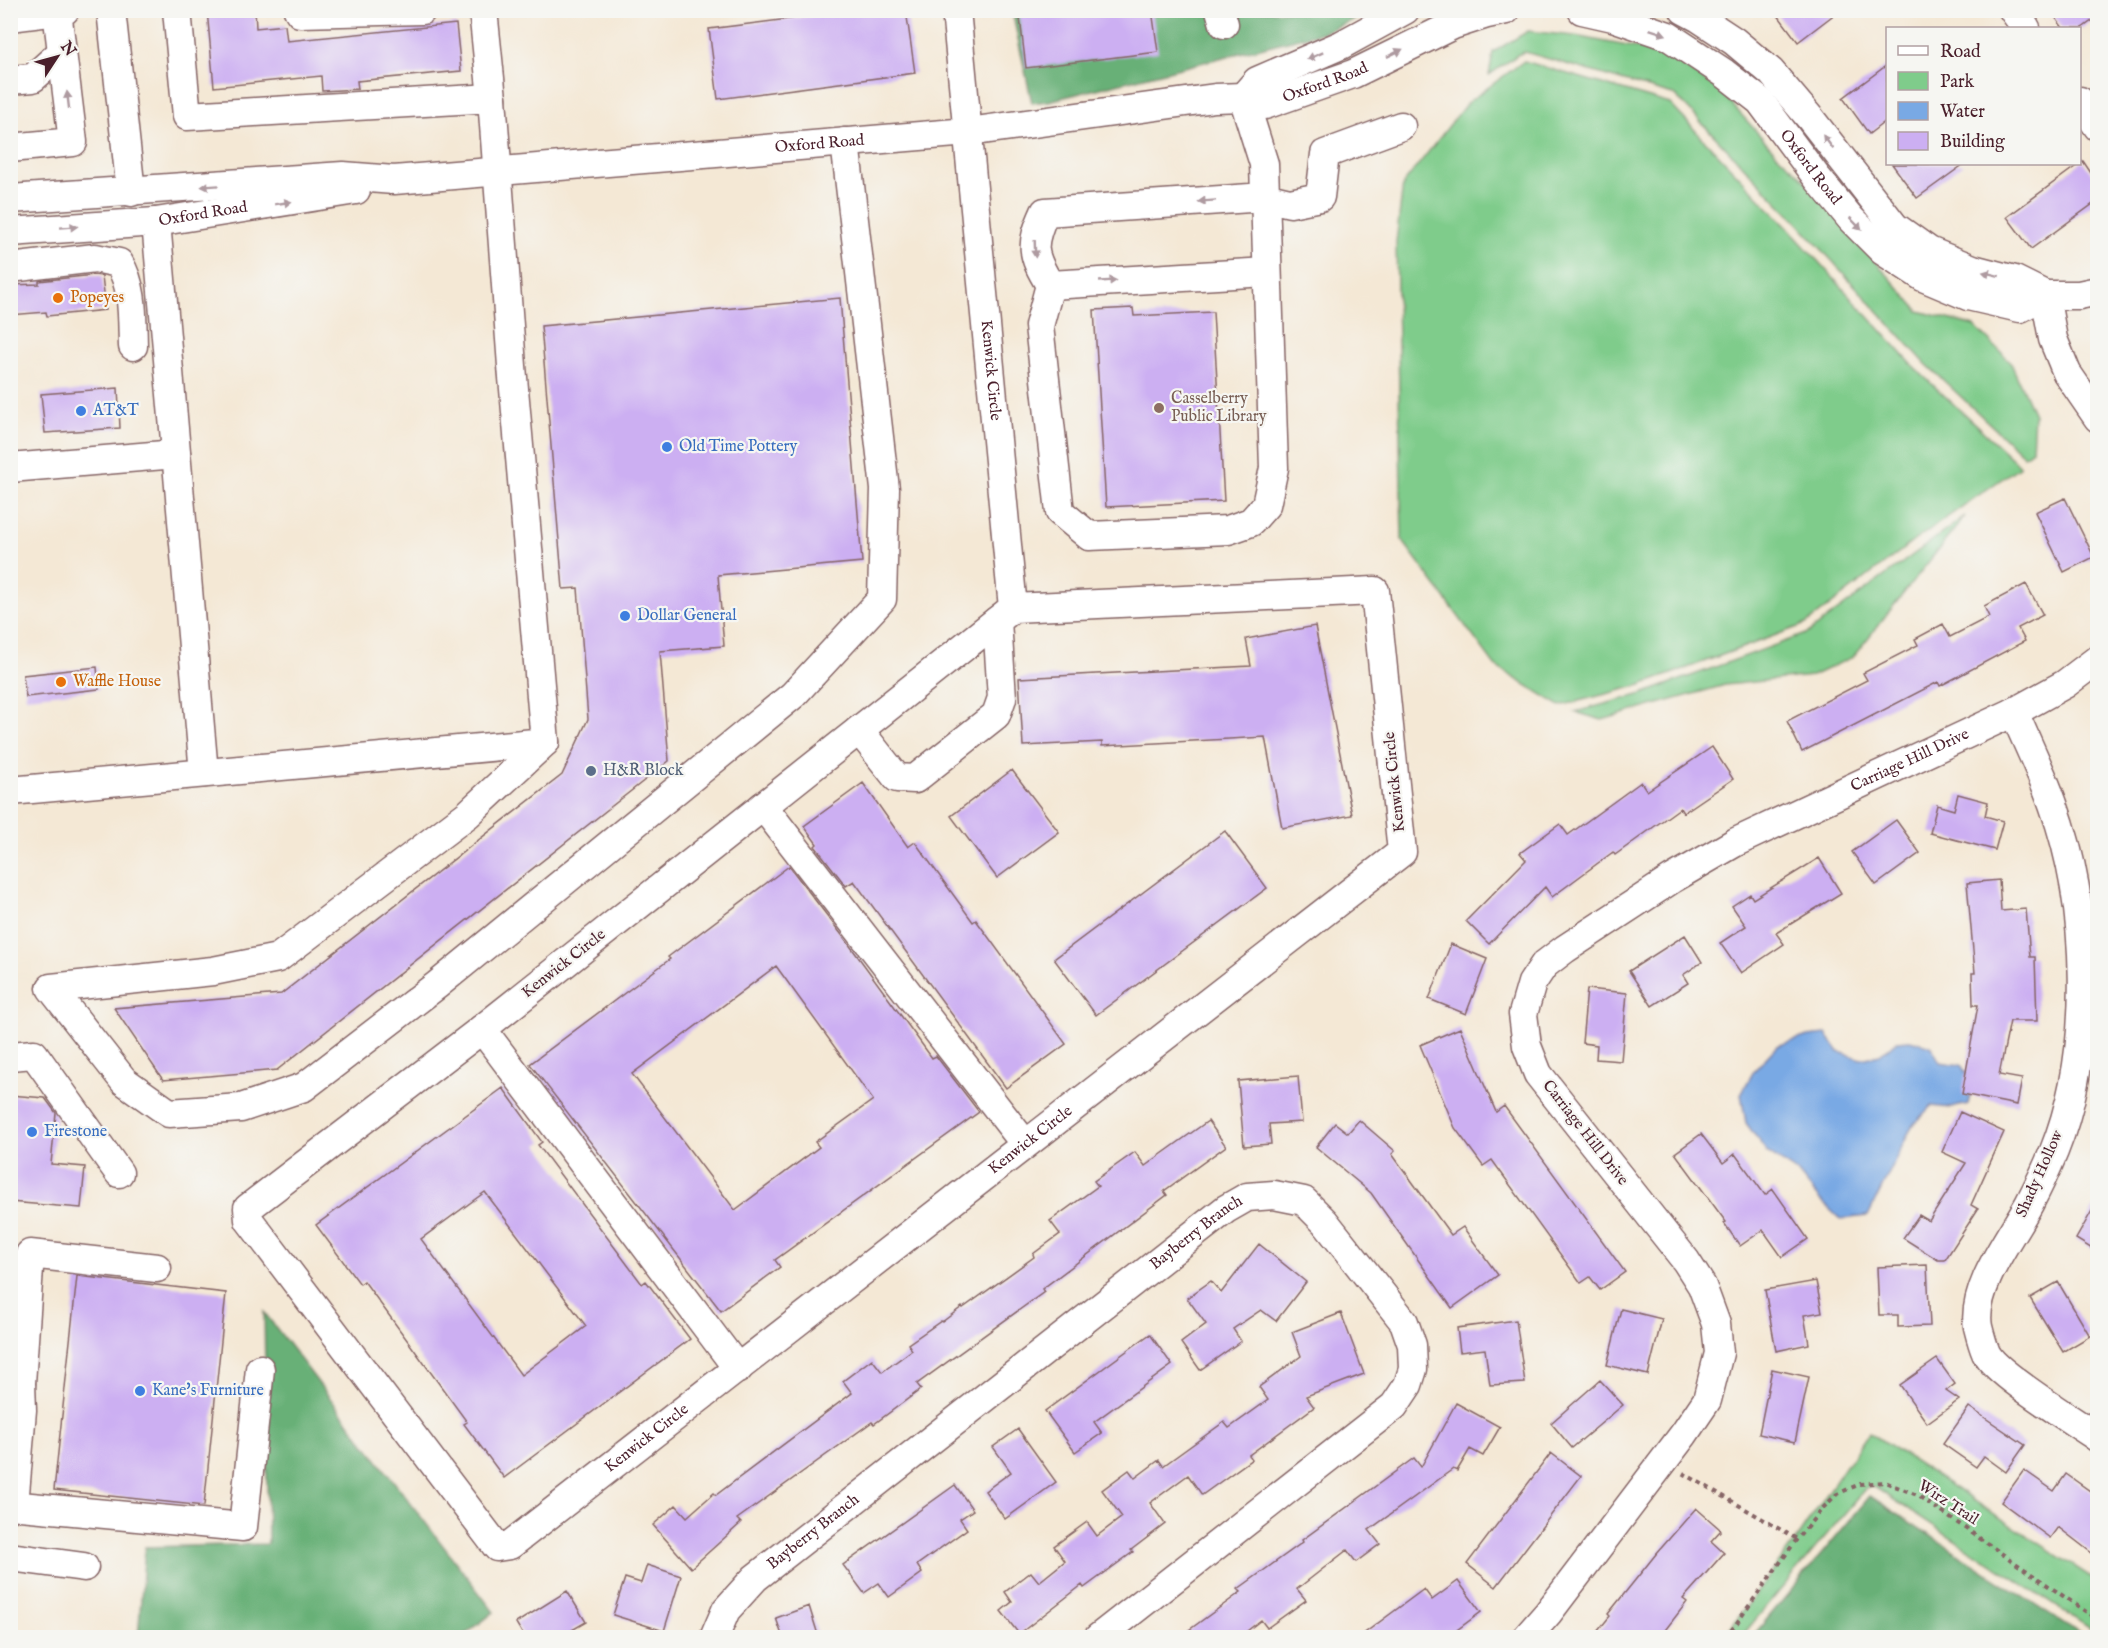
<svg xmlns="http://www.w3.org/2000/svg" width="2108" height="1648" font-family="'IM FELL English',serif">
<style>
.green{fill:#7fcc8b;stroke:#64765b;stroke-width:1.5}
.forest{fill:#67b077;stroke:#586851;stroke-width:1.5}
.water{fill:#79a9e4;stroke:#626488;stroke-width:1.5}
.building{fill:#ccaff2;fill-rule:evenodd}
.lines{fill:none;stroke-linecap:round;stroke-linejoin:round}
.minor-casing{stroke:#866566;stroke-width:31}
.path{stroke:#866566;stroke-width:4;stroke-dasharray:4.5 4.5;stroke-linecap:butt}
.minor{stroke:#fff;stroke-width:28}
.oneway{fill:#ae9aa0}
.food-dot{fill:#e8710a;stroke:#f6f6f2;stroke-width:2}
.education-dot{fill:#8d6e63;stroke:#f6f6f2;stroke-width:2}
.shop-dot{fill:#3f7fe0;stroke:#f6f6f2;stroke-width:2}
.service-dot{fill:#5c6f8a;stroke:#f6f6f2;stroke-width:2}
.labels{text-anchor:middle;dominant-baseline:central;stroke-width:4.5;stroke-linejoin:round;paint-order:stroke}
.street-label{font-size:16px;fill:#4a1f2b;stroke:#f6f6f2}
.food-label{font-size:16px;fill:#c56008;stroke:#f6f6f2;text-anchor:start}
.education-label{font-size:16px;fill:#785e54;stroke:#f6f6f2;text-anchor:start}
.shop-label{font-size:16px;fill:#366cbe;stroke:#f6f6f2;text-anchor:start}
.service-label{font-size:16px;fill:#4e5e75;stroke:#f6f6f2;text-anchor:start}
</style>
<rect width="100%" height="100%" fill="#f6f6f2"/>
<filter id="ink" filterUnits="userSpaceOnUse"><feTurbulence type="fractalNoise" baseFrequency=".0167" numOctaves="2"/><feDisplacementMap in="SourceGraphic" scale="12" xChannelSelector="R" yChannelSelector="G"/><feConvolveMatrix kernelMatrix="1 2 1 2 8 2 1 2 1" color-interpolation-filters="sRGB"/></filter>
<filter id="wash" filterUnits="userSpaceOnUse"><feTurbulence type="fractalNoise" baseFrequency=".008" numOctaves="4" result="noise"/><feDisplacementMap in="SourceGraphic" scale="24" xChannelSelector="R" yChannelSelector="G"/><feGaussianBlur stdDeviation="1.35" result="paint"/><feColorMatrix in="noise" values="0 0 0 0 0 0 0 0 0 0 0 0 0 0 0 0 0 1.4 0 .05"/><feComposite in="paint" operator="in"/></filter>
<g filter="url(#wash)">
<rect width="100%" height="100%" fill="#f4e8d5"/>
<path class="green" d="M1528,31L1575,36L1664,53L1719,90L1776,153L1799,174L1919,311L1974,326L2010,361L2034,415L2032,450L2024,456L1926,364L1795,220L1676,96L1525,52L1519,54L1489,75L1493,52Z
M1524,61L1670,104L1787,227L1918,371L2020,466L1915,540L1806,624L1641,685L1560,706L1495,666L1402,540L1396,242L1403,184L1467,103Z
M1965,516L1853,657L1812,676L1725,685L1602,720L1575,712L1642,694L1808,633Z
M1869,1432L2097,1581V1633L1876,1488L1871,1487L1865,1489L1741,1637H1724L1795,1541Z"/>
<path class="forest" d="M1012,11H1374L1324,32L1049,101L1032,103Z
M264,1312L494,1612L462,1637L138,1638L145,1547L268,1544Z
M1870,1496L2085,1637H1752Z"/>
<path class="water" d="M1826,1034L1839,1052L1861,1059L1880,1055L1897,1041L1910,1040L1931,1046L1940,1062L1961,1065L1973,1084L1968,1104L1951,1108L1931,1106L1912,1126L1868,1216L1840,1219L1821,1201L1798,1173L1767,1152L1746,1123L1741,1094L1754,1071L1777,1046L1808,1036Z"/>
<g id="blocks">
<path class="building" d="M207,10H255L256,28L285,25L287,41L456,24L461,71L357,81L358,89L322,91L321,76L214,87Z
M882,10H906L915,73L718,99L709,29L843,12L844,15Z
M1019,10H1152L1158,52L1026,68Z
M1774,10H1840L1798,42Z
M2050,10H2097V17L2082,28H2063Z
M1887,65V120L1869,134L1843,98Z
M2083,161L2097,182V201L2031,249L2007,217Z
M1892,164H1964L1917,198Z
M94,275L102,276L106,310L47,316L46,312L10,315V285L39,284V281Z
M840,298L862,562L718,575L724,646L660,651L669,761L277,1070L163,1080L114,1008L281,994L562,775L588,719L578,588L563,589L541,326Z
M1133,308L1134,316L1213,312L1224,501L1106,507L1094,310Z
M118,388L120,428L45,433L41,394Z
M2065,498L2094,557L2064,572L2035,512Z
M2026,584L2043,615L2018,628L2025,641L1940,686L1938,682L1802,752L1787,721L1867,680L1863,673L1918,645L1915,639L1943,624L1950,637L1989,617L1984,606Z
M1315,626L1352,815L1282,828L1265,737L1102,746V742L1023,746L1019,678L1251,666L1246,639Z
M97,667L99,689L26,697L23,675Z
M1712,747L1733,779L1683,813L1680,808L1615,855L1613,852L1552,897L1545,887L1489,944L1466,921L1526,860L1520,853L1560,824L1568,835L1641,782L1647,791Z
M1012,770L1059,832L997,878L951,816Z
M863,783L908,847L915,842L973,922L976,920L1066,1044L1006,1088L854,881L846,886L815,846L817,844L804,826Z
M1958,794L1988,802L1985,816L2003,821L1995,850L1930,833L1937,805L1954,810Z
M1896,820L1920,853L1876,885L1852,852Z
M1225,831L1267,888L1096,1015L1054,959Z
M1819,858L1841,893L1776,933L1784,944L1741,973L1720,943L1746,926L1732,906L1750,894L1753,899Z
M789,866L848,943L932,1058L936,1056L979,1112L775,1260L780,1267L721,1311L530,1064L670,959L668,957ZM776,966L873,1100L815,1142L819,1147L735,1210L632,1074Z
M1999,880L2001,911L2026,909L2030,957H2035L2037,1021H2010L1999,1075L2022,1079L2017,1105L1962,1094L1978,1005H1973L1972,973H1975L1967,883Z
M1685,935L1702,962L1683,975L1688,983L1652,1006L1629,971Z
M1451,944L1487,959L1466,1014L1429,999Z
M1587,989L1627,993L1621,1061L1596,1059L1597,1045L1582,1043Z
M1460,1028L1496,1112L1504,1106L1625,1272L1600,1290L1590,1277L1581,1283L1492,1160L1483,1166L1455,1128L1420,1045Z
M1298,1076L1302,1122L1269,1124L1271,1144L1244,1146L1238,1081Z
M503,1088L542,1142L538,1145L642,1284L646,1281L690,1339L504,1478L464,1424L467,1422L364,1281L360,1284L316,1225ZM485,1192L586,1326L521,1375L421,1239Z
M10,1095L45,1098L56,1113L51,1164L85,1167L81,1208L10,1202Z
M1960,1112L2004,1132L1971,1205L1978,1209L1945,1260H1938L1903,1238L1919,1215L1929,1221L1966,1163L1942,1152Z
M1359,1120L1395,1151L1392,1154L1451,1235L1463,1227L1498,1275L1452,1308L1371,1193L1316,1147L1335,1123L1348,1133Z
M1208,1121L1226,1146L1164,1191L1167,1195L1042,1289L1044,1292L917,1384L921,1389L874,1424L872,1422L737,1519L741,1523L691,1568L653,1525L676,1505L687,1517L714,1493L716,1495L852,1393L843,1381L872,1359L882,1372L912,1350L908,1344L941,1321L942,1322L962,1307L963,1308L1034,1257L1033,1254L1060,1234L1050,1221L1098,1186L1094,1181L1135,1152L1145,1166Z
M1701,1134L1723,1163L1735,1154L1765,1195L1773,1189L1808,1239L1782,1257L1763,1230L1740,1246L1724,1223L1726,1222L1675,1153Z
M2097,1202V1252L2076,1239Z
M1259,1244L1306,1282L1276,1321L1261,1310L1233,1329L1241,1341L1200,1370L1181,1343L1206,1324L1187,1298L1211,1281L1221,1293Z
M1927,1265L1930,1326L1898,1327V1315H1879L1877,1267Z
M77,1276L226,1293L204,1506L54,1490Z
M1816,1281L1822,1312L1804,1315L1809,1344L1776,1351L1765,1290Z
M2058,1282L2090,1336L2063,1352L2030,1298Z
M1621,1309L1662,1319L1648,1375L1607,1365Z
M1341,1313L1364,1374L1306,1396L1314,1407L1249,1455L1252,1459L1202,1495L1188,1475L1150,1503L1165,1524L1131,1550L1133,1552L1084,1588L1082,1585L1019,1634L1001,1611L1012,1602L1005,1592L1031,1572L1039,1582L1065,1561L1054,1546L1087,1522L1097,1536L1122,1517L1102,1490L1129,1470L1135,1478L1159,1460L1163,1466L1224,1422L1229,1428L1268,1400L1259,1387L1301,1356L1292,1332Z
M1516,1320L1525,1383L1490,1385L1485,1349L1460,1352L1457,1328Z
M1150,1334L1172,1365L1094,1422L1102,1433L1075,1452L1045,1411Z
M1937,1359L1955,1384L1946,1391L1959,1400L1927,1423L1900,1385Z
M1772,1369L1809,1377L1795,1442L1759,1434Z
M1600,1380L1623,1405L1572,1448L1551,1423Z
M1456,1403L1500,1427L1483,1456L1470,1449L1457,1471L1453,1469L1369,1530L1380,1544L1356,1562L1347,1550L1297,1589L1306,1600L1267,1628L1261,1620L1238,1638H1178L1241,1592L1238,1589L1303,1542L1302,1540L1414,1458L1421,1467Z
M1969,1407L2025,1445L2006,1472L1984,1456L1976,1467L1943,1444Z
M1018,1429L1056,1482L1005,1519L985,1491L1011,1472L993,1447Z
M1551,1453L1581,1476L1496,1587L1467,1564Z
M2024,1470L2054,1491L2066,1474L2097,1496V1557L2058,1527L2050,1538L2001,1502Z
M955,1485L973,1510L960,1519L967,1529L917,1565L922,1573L889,1597L879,1583L864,1593L843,1565Z
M1696,1508L1721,1530L1711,1541L1724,1553L1683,1599L1687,1602L1659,1638H1592L1610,1616L1608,1614L1656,1554Z
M647,1565L681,1576L664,1631L613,1615L625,1578L641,1583Z
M1458,1581L1481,1612L1446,1638H1358L1424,1589L1432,1600Z
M567,1591L586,1622L572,1630L577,1638H525L516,1623Z
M809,1606L819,1638H783L776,1618Z"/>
</g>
</g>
<g filter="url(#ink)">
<use href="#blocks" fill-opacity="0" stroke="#866566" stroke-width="1.5"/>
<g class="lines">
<g class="minor-casing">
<g id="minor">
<path d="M111,10L131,192"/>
<path d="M298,10L300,13L422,10"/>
<path d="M483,10L492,98"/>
<path id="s1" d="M956,10L1013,608L482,1029L248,1208L249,1220L497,1547L510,1545L1402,852L1375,591L1013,608"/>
<path d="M1220,10L1224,24"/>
<path id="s2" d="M1582,10L1613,17L1668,36L1724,73L1760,101L1818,179L1851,219L1883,251L1923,277L1968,296L2020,308L2045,295H2079L2098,291"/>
<path d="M1684,10L1699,18L1734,41L1771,72L1810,118L1895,227L1929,251L1973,269L2015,280L2045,295"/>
<path d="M2013,10L2026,28"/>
<path d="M10,17L65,10"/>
<path d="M10,80L33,78L55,58"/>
<path d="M1243,97L1264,164L1274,468L1266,505L1251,522L1228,530L1089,536L1060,512L1039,326L1050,285C1031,254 1030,245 1045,212L1265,197L1290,203L1320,197L1325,154L1401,126"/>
<path d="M1243,97L1257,81L1341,45L1405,10"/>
<path d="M2080,101L2098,127"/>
<path d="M10,148L73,142L57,11"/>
<path id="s3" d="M10,199L343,176L394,180L968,132L1215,98L1243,97L1265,105L1353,74L1453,25L1487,14L1506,10"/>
<path d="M156,222L204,773"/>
<path id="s4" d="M10,232L156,222L356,190"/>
<path d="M10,268L95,258L119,263C134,287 132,318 133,346"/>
<path d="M1050,285L1267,272"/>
<path d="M2045,295L2053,339L2067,373L2098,418"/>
<path d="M10,468L176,454"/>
<path d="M2014,712C2027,743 2042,773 2053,804C2090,906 2095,1049 2054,1151C2047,1168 2038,1187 2029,1204C2011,1237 1971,1288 1978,1327C1980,1335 1983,1346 1986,1353C1996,1374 2074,1421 2098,1438"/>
<path d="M859,730L897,778L915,779L996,715L1002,698L997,621"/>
<path d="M545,742L468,814L278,958L213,971L51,988L124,1081L169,1113L241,1108L304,1087L437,985L793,695L882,599L885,489L845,142"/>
<path d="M10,791L545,742L512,366L492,98L187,116L177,10"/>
<path d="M763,806L1025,1144"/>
<path d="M482,1029L738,1369"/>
<path d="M10,1056L34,1054L119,1173"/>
<path d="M10,1382L21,1383L30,1254L157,1268"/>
<path d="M10,1505L243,1527L260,1369"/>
<path d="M14,1505L22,1410L21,1383"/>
<path d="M10,1557L84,1567"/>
<path id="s5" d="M714,1638L726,1610L755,1578L1226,1209L1247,1197L1274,1195L1304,1201L1325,1222L1404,1322L1412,1345L1413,1369L1408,1385L1394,1406L1098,1638"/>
<path id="s6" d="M1526,1638L1548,1613L1684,1434L1707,1400L1719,1353L1716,1324L1702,1286L1686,1261L1538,1074L1527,1046L1523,1014L1532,983L1544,965L1565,949L1672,879L1736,842L2014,712L2065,684L2098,659"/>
</g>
</g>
<path class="path" d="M1683,1473L1797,1539
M1726,1638L1797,1539L1822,1509L1837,1494L1860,1484L1885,1482L1917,1495L2098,1620"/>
<use href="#minor" class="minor"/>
</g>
<defs><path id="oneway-solid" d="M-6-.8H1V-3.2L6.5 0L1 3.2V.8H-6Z" transform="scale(1.5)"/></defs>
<g class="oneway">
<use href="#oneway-solid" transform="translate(1658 32) rotate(19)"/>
<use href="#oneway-solid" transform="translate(1395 53) rotate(-26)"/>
<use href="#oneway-solid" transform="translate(1315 56) rotate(156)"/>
<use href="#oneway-solid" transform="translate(68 100) rotate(-97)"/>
<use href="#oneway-solid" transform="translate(1828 142) rotate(-127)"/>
<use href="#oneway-solid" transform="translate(210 186) rotate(176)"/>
<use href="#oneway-solid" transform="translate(1207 201) rotate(176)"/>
<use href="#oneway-solid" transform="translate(283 203) rotate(-9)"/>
<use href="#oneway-solid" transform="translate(1856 224) rotate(46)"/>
<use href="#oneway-solid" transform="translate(69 227) rotate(-4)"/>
<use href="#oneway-solid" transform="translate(1035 249) rotate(88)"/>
<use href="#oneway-solid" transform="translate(1991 274) rotate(-166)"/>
<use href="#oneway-solid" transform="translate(1108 281) rotate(-3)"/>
</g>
</g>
<g class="food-dot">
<circle cx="58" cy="298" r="6"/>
<circle cx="61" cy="682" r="6"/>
</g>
<circle class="education-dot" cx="1159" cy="408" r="6"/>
<g class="shop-dot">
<circle cx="81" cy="411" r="6"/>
<circle cx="667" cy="447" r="6"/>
<circle cx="625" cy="616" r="6"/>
<circle cx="32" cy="1132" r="6"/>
<circle cx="140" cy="1391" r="6"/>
</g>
<circle class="service-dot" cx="591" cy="771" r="6"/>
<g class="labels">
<g class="street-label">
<text stroke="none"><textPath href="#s3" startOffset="1326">Oxford Road</textPath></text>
<text stroke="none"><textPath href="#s3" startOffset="812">Oxford Road</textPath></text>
<text stroke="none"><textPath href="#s2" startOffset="286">Oxford Road</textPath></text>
<text stroke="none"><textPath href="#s4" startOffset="194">Oxford Road</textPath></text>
<text stroke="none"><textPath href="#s1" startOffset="362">Kenwick Circle</textPath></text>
<text stroke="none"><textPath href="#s6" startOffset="1222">Carriage Hill Drive</textPath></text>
<text transform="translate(1395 782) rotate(-96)">Kenwick Circle</text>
<text transform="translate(564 964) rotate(-38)">Kenwick Circle</text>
<text transform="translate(1585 1133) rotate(52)">Carriage Hill Drive</text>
<text stroke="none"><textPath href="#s1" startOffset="2668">Kenwick Circle</textPath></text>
<text transform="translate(2040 1174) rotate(-66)">Shady Hollow</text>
<text stroke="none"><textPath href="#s5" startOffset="634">Bayberry Branch</textPath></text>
<text stroke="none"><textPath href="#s1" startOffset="2182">Kenwick Circle</textPath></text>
<text transform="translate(1948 1503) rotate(33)">Wirz Trail</text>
<text stroke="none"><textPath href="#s5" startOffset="148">Bayberry Branch</textPath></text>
</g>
<g class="food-label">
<text x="70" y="298">Popeyes</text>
<text x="73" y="682">Waffle House</text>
</g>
<g class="education-label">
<text x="1171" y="399">Casselberry<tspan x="1171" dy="18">Public Library</tspan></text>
</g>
<g class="shop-label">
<text x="93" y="411">AT&amp;T</text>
<text x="679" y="447">Old Time Pottery</text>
<text x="637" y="616">Dollar General</text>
<text x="44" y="1132">Firestone</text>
<text x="152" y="1391">Kane's Furniture</text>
</g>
<g class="service-label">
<text x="603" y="771">H&amp;R Block</text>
</g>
</g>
<rect width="2108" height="1648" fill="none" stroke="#f6f6f2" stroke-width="36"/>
<rect x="1886" y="27" width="195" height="138" fill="#f6f6f2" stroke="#b1a0a2" stroke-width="1.5"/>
<rect x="1898" y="46" width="30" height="9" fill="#ffffff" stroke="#b1a0a2" stroke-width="1.5"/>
<text x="1940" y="57" font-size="18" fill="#4a1f2b">Road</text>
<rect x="1898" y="72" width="30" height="18" fill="#7fcc8b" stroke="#b1a0a2" stroke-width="1.5"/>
<text x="1940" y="87" font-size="18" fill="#4a1f2b">Park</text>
<rect x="1898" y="102" width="30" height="18" fill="#79a9e4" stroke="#b1a0a2" stroke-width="1.5"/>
<text x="1940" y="117" font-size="18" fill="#4a1f2b">Water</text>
<rect x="1898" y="132" width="30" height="18" fill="#ccaff2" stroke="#b1a0a2" stroke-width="1.5"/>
<text x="1940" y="147" font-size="18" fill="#4a1f2b">Building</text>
<g transform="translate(57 57) rotate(54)" stroke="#f6f6f2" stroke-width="4.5" paint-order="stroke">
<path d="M0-4.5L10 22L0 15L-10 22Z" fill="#4a1f2b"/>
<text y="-9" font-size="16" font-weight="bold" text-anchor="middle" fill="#4a1f2b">N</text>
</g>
</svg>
